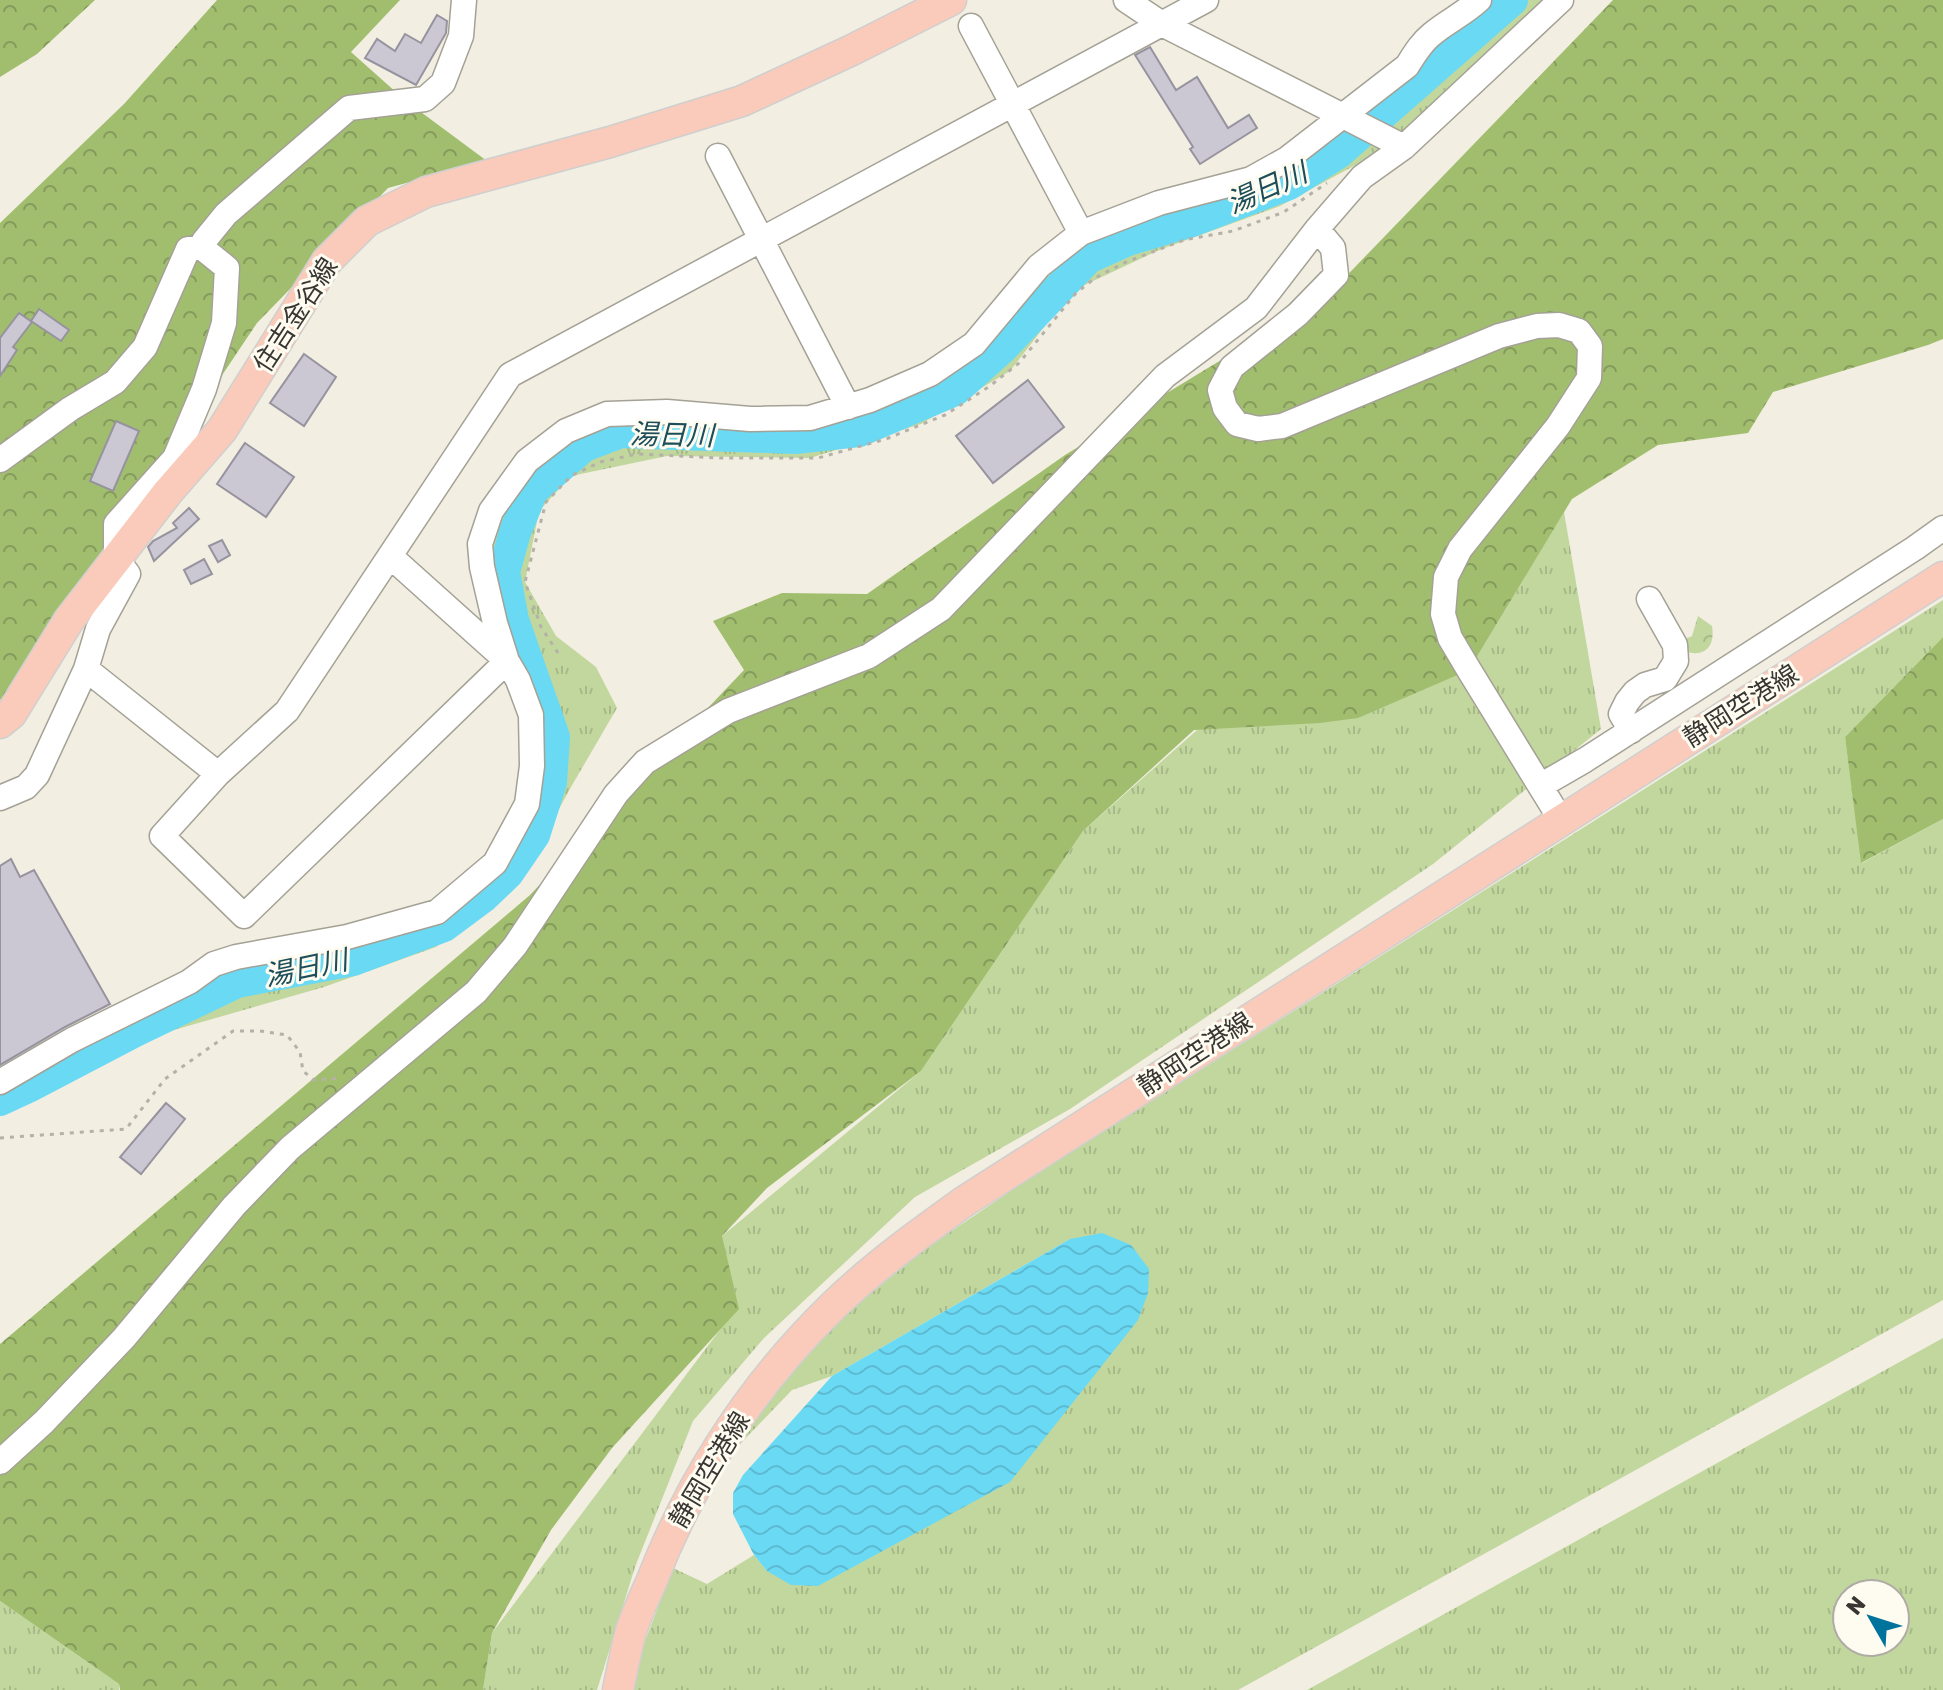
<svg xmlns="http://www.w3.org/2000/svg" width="1943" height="1690" font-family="Rubik,'Noto Sans JP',sans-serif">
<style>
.grass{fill:url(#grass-tufts);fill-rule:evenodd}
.forest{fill:url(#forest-crowns)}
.park{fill:url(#park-crowns)}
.water{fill:url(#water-waves)}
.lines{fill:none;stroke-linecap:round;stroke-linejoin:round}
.river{stroke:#69d9f4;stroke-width:32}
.building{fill:#cbc8d4;stroke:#96939f;stroke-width:2}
.minor-casing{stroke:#a4a195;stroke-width:27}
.major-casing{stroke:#cfcfce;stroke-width:33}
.path{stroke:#b5b1a8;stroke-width:3;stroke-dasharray:4 6;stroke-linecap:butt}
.minor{stroke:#fff;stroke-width:24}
.major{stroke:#facbbb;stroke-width:30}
.labels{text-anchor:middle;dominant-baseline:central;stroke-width:6;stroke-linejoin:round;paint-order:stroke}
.street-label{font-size:26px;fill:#383632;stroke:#fefbf1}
.water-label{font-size:28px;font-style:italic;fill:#1c4d59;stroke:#fefbf1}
</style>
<defs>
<pattern id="grass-tufts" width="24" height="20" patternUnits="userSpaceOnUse" patternTransform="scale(2)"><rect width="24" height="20" fill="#c1d79e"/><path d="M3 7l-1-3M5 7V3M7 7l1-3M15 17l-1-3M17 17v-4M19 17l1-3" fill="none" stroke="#a7b989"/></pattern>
<pattern id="forest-crowns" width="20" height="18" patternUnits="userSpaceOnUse" patternTransform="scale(2)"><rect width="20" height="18" fill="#a1be6f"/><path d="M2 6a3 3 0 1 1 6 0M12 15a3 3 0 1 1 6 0" fill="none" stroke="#849b5c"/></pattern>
<pattern id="park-crowns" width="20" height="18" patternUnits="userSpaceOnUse" patternTransform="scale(2)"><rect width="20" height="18" fill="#c1d79e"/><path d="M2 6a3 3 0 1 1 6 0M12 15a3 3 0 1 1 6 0" fill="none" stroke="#a7b989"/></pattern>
<pattern id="water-waves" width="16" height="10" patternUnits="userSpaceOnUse" patternTransform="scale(2)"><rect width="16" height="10" fill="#69d9f4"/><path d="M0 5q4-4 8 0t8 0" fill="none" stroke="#5cbbd2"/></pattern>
</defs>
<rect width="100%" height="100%" fill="#f2eee2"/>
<path class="grass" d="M1484,0H1547L1396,143L1280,206L1159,250L1072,291L1010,371L921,424L810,458L667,456L571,476L539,511L525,582L556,636L596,667L617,708L571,787L524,873L436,947L324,987L125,1044L0,1115V1082L226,971L440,917L537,794L519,665L488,558L495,512L526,472L579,425L663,416L834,422L977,359L1066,255L1127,223L1247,186Z
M1564,512L1601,729L1433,864L1070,1109L915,1197L764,1338L693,1421L635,1567L597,1690H483L492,1633L722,1327V1236L921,1071L1083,831L1214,715L1469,670Z
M1943,600V637L1845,737L1862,863L1943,819V1300L1238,1690H634L642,1649L673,1568L707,1584L754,1555L767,1571L1070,1239L832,1376L792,1390L717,1468L780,1386L846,1313L928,1247L1030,1178Z
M1943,1338V1690H1307ZM1847,1594H1895V1642H1847Z
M0,1601L119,1684V1690H0Z"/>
<path class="forest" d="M0,0H95L37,54L0,77Z
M217,0H400L351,52L406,101L487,161L388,188L257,323L9,693L0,700V223L124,104Z
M1613,0H1943V339L1928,345L1773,392L1748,433L1658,445L1572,499L1469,670L1358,718L1320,723L1194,730L1083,831L921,1071L767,1188L722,1236L739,1309L612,1448L551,1530L492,1633L483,1690H120L119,1684L0,1601V1344L530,895L744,670L713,621L782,593L867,594L1065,455L1328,295Z
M1943,637V819L1861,863L1845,737Z"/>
<path class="park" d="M1698,616L1712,626C1715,645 1707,657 1686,652L1683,640L1692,636Z"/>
<path class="water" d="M1102,1233L1131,1245L1149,1269L1148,1293L1138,1320L1010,1482L818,1586L791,1585L767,1571L754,1555L733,1514V1493L743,1475L832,1376L1070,1239Z"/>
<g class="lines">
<path class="river" d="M0,1100L28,1087L135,1031L237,982L353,960L444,926L483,897L508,873L534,835L551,782L554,737L513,620L504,572L515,532L532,491L584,446L621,432L795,438L859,431L955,390L1002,348L1088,258L1128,240L1189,222L1289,184L1338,153L1512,0"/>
</g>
<path class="building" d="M437,15L447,21L446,33L416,85L365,58L377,39L395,51L405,34L421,43Z
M1150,47L1176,90L1197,77L1228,128L1249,115L1257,128L1200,164L1190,149L1193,147L1135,55Z
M39,309L69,330L61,341L31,321Z
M19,313L32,322L13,347L17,350L0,376V338Z
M304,354L336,377L304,426L270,403Z
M1028,380L1064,427L993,483L956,436Z
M116,421L139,431L113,491L90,481Z
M245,443L294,477L266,517L217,484Z
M189,508L199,519L154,561L148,547L153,541L177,528L173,523Z
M222,540L230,555L218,562L209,546Z
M204,559L212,574L191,584L184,570Z
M11,859L20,877L34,870L110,1004L65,1027L0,1065V866Z
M166,1103L185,1119L141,1174L120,1157Z"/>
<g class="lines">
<g class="minor-casing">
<path id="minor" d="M1126,0L1162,24L1404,147
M971,26L1081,233
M718,156L848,407
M1317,229L1333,248L1336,275L1298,314L1232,367L1220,390L1225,408L1237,424L1258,429L1282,426L1499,336L1537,326L1559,325L1579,331L1590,346L1589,378L1558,426L1460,549L1446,577L1443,614L1450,638L1469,670L1561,820
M201,247L204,241L226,214L349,108L425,99L443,83L461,36L464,0
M0,460L70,409L115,382L145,347L188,249L201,247L227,268L224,323L204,389L175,458L116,524V558L128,574L98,629L86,669L37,775L26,787L0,798
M390,556L507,661L244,916L162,836L218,774L287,711L510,375L1206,0
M86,669L218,774
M1631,731L1621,714L1627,702L1635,692L1645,685L1665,679L1676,661L1675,645L1649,599
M1540,786L1585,760L1915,548L1943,528
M0,1082L72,1040L189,982L214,964L236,957L347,937L437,912L495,863L527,804L532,766L531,715L518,680L507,661L495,623L482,567L480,544L491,511L527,461L566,431L607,414L667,412L750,419L810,418L870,400L930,374L974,344L1039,266L1081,233L1159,203L1251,179L1287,159L1407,66C1414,55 1421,43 1431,35C1446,22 1464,14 1479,0
M0,1462L44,1422L124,1338L234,1206L290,1148L476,992L515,946L616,794L645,762L728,711L869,656L941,609L1165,376L1256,308L1317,229L1362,177L1404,147L1561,0"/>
</g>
<g class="major-casing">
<path id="major" d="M0,723L11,714L69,620L168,492L222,430L327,261L367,221L426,192L610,142L742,101L852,50L951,0
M618,1690C622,1670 626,1650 631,1631C637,1613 645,1596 652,1580C692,1478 753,1384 832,1307C873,1267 919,1234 965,1201L1943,577"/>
</g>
<path class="path" d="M558,653L541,627L525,582L546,502L571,476L600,462L637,454L720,458H818L886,439L945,415L990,386L1019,363L1076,293L1095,278L1126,262L1184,240L1233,231L1284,212L1327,183
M0,1138L126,1129L165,1079L233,1031H260L287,1035L300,1052L303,1071L314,1080L340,1078"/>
<use href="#minor" class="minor"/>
<use href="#major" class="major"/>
</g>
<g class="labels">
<g class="street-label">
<text transform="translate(296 315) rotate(-57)">住吉金谷線</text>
<text transform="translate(1741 706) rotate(-32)">静岡空港線</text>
<text transform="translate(1195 1054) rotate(-33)">静岡空港線</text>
<text transform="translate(710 1470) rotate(-59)">静岡空港線</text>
</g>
<g class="water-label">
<text transform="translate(1267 188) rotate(-24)">湯日川</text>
<text transform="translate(672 435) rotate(1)">湯日川</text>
<text transform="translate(306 968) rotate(-12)">湯日川</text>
</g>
</g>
<g transform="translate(1871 1618) rotate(309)"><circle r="38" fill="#fefbf1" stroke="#afaca5" stroke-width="2"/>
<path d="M0-6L14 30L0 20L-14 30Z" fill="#00739d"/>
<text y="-12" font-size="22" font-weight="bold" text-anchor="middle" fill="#383632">N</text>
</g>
</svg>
